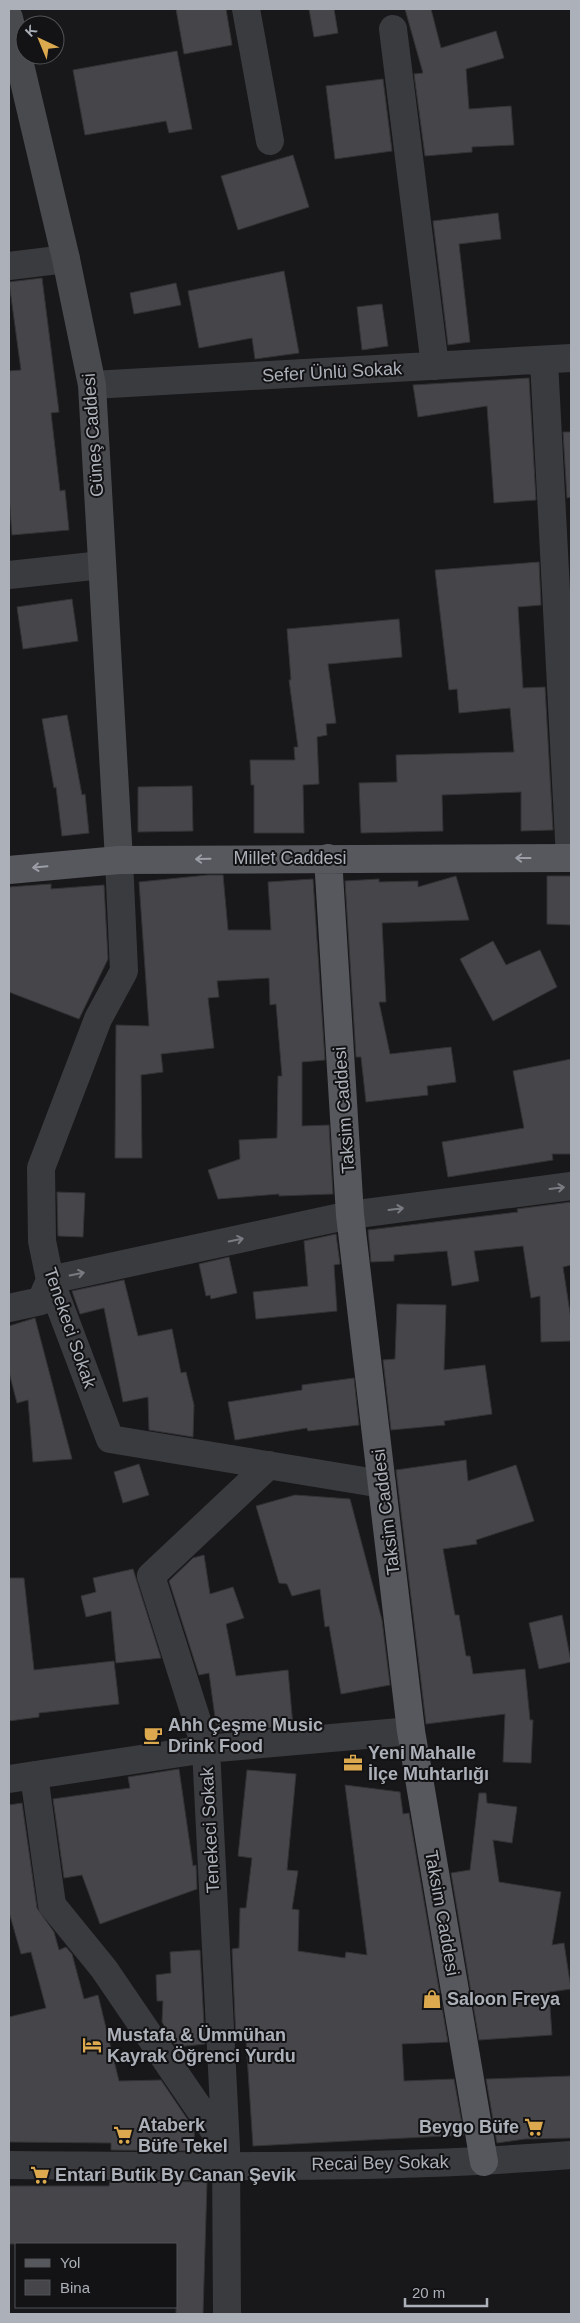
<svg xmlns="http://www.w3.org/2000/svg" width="580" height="2323" font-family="Arial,sans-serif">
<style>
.building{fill:#46464a;stroke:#333336}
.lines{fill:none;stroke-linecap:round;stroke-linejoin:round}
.street{stroke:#3a3b3f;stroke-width:28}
.secondary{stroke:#484a4e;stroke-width:28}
.primary{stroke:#56585d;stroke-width:28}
.oneway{stroke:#9b9ea6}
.oneway2{stroke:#797b82}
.labels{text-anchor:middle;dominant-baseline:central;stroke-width:4;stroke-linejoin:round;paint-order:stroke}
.street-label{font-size:18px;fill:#acb0b8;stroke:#131315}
.poi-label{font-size:18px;font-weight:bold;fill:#acb0b8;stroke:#131315;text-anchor:start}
</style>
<rect width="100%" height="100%" fill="#18181a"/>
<path class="building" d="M176,9H226L232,45L184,54Z
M309,9H334L338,33L314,37Z
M405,9H431L441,48L496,31L504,58L466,69L469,109L511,106L514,145L472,147V152L425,156L414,74L423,73Z
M177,51L192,129L169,133L166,121L85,135L73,70Z
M383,79L392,151L335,159L326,86Z
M293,155L309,207L238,230L221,176Z
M498,213L501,239L459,244L470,342L448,345L433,221Z
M284,271L299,353L255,359L252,338L199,348L188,291Z
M42,278L59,412L51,413L60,491L65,490L69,530L12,535L9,495V371L21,370L9,282Z
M176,283L181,305L134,314L130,293Z
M382,304L388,346L362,350L357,307Z
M529,378L536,500L494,503L487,406L418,417L413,385Z
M563,432H571V497L567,498Z
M539,562L541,605L518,607L523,688L545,687L553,830L521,831V792L442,795L443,831L361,833L359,783L397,782L396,755L514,752L510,708L459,713L457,689L449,690L435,570Z
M72,599L78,641L23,649L17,607Z
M399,619L402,657L328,664L336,723L326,724L327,735L317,737L319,784L303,785L304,833H254V785H251L250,760H295L294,747H298L289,680H291L287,629Z
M67,715L82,795L85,794L89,833L62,836L56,787L54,788L42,719Z
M192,786L193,831L138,832V787Z
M208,875H223L228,930H271L268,882L313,879L325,1060L302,1062V1126L329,1125L333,1194L279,1196V1194L218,1199L208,1170L240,1159L239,1140L277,1138L278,1076H282L276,1004L270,1005L269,978L217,981L219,997L208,998L214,1048L161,1054L163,1072L141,1075L142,1158H115L116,1025L149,1026L139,882Z
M456,876L469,920L382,923L386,1002H379L390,1054L451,1047L456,1082L427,1086L428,1095L366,1102L361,1057H356L345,881L379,879V882L418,881V887Z
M547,876H571V925L547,924Z
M51,884V889L104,885L108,959L79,1019L9,992V887Z
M493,941L506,965L540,950L557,987L493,1021L460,959Z
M571,1059V1154H552L553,1160L448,1177L442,1142L524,1128L513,1071Z
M57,1192L85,1193L83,1237L58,1236Z
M571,1202V1265L563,1267L571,1319V1341L541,1342L540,1296L531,1298L523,1246L474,1251L479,1281L452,1286L447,1251L394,1255V1261L371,1262L368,1230L518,1212L517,1209Z
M336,1234L340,1264L334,1265L337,1311L256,1319L253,1292L308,1286L304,1241Z
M229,1257L237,1293L211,1299L210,1295L206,1296L199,1264Z
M124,1280L138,1336L172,1329L181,1373L186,1372L194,1405L193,1437L149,1430L148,1397L123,1402L104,1308L80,1314L72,1291Z
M397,1304L446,1305L444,1370L485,1365L492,1414L444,1421L445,1425L391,1430L383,1360L395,1359Z
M35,1318L72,1459L33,1462L28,1400L17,1403L9,1372V1326Z
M354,1378L359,1425L308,1431L307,1428L235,1440L228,1402L302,1390V1385Z
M466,1460L468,1481L516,1465L534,1521L476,1540L477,1544L443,1549L455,1615H459L466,1656H470L473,1674L525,1669L530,1720H533L531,1763L503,1762L505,1714L426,1724L396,1470Z
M139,1464L149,1495L123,1503L114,1472Z
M295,1495L350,1499L382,1620L390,1685L341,1694L329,1626L325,1627L320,1589L292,1596L287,1584L279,1583L256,1506Z
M204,1555L210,1594L233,1587L244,1618L226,1624L236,1676L288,1670L293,1726L217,1732L209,1673L199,1675L169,1581L193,1558Z
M133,1569L161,1658L116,1663L111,1611L86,1617L81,1596L96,1592L93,1578Z
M9,1578H24L34,1670L114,1661L119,1704L39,1713V1717L9,1721Z
M562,1615L571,1662L539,1669L529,1623Z
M179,1769L193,1866L196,1865L197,1889L100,1924L82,1875L64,1878L53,1799L130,1788L128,1777Z
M247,1770L296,1774L287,1870L298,1871L292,1909L299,1910L298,1951L345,1958L346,1952L367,1955L345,1785L400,1792L403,1814L409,1813L448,2042L402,2044L404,2081L454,2079L464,2135L253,2146L246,2040L236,2041L232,1949L239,1948L240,1908H246L252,1858L238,1856Z
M479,1793H486L487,1803L517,1807L512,1843L493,1840L499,1882L561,1892L552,1945L564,1943L571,1989L549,1992L552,2035L479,2040L451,1873L470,1870Z
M22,1803L37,1908L54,1932L59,1950L66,1947L72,1954L84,1999L98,1995L119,2081L161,2080L194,2129L195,2151L111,2150V2143L9,2142V2017L46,2008L31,1952L21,1954L9,1912V1805Z
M200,1950L205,2044L176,2047L162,2022L163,2001H157L156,1975L171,1973L170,1952Z
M571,2076V2138L525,2139L497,2143L486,2079Z
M110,2181L207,2182L203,2314H176V2244H9V2186H109Z"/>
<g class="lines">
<path class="street" d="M246,9L270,141
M393,29L435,366
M9,266L66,259
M544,361L570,858
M92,385L571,358
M9,575L102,565
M119,860L124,971L98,1019L41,1168L42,1241L50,1280L110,1439L382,1484
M9,1308L41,1301L50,1280L350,1215L571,1186
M34,1775L52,1905L104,1969L226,2148
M9,1779L206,1749L411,1731
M9,2165C196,2166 384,2170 571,2155
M227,2314L226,2148L206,1749L151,1576L269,1465"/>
<path class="secondary" d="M9,18L66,259L92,385L119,860"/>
<path class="primary" d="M328,858L350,1215L411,1731L484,2162
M9,870L119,860L571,858"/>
</g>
<defs><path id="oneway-shaft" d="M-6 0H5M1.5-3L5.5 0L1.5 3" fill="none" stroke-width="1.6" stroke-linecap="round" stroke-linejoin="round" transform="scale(1.25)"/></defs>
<g class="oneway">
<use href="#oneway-shaft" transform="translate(523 858) rotate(-180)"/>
<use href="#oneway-shaft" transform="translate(203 859) rotate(179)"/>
<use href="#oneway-shaft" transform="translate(40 867) rotate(175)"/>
</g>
<g class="oneway2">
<use href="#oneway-shaft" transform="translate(557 1188) rotate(-7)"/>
<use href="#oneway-shaft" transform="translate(396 1209) rotate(-7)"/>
<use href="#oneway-shaft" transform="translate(236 1240) rotate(-12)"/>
<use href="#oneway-shaft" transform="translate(77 1274) rotate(-12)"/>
</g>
<defs>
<g id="cafe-bare" transform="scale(1.5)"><path d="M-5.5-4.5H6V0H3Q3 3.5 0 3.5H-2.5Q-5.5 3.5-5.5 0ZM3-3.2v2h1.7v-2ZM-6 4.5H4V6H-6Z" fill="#dca94e" stroke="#131315" stroke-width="2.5" paint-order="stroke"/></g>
<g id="office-bare" transform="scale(1.5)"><path d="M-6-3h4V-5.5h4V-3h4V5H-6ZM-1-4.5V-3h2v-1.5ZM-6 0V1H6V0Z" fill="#dca94e" stroke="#131315" stroke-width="2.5" paint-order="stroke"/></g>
<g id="shop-bare" transform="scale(1.5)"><path d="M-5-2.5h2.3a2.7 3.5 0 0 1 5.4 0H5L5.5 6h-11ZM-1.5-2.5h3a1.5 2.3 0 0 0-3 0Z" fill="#dca94e" stroke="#131315" stroke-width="2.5" paint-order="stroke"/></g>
<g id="hotel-bare" transform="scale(1.5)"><path d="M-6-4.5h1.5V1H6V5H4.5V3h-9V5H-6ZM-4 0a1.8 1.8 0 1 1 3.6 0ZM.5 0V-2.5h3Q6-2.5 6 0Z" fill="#dca94e" stroke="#131315" stroke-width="2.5" paint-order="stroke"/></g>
<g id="supermarket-bare" transform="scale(1.5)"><path d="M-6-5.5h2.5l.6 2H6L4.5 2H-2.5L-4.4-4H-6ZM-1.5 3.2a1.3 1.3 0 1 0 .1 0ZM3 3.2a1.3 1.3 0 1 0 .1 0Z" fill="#dca94e" stroke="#131315" stroke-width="2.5" paint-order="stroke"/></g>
</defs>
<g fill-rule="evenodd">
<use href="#cafe-bare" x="153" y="1735"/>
<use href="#office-bare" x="353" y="1763"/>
<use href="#shop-bare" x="432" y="1999"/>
<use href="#hotel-bare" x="92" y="2045"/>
<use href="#supermarket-bare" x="534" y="2127"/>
<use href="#supermarket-bare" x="123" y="2135"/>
<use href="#supermarket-bare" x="40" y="2175"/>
</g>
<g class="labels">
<g class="street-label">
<text transform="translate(332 372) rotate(-3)">Sefer Ünlü Sokak</text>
<text transform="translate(93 435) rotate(-94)">Güneş Caddesi</text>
<text x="290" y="858">Millet Caddesi</text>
<text transform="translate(344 1110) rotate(-94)">Taksim Caddesi</text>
<text transform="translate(70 1328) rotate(71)">Tenekeci Sokak</text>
<text transform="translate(386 1512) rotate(-97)">Taksim Caddesi</text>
<text transform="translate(210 1830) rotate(-93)">Tenekeci Sokak</text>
<text transform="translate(442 1913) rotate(80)">Taksim Caddesi</text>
<text transform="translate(380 2163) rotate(-1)">Recai Bey Sokak</text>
</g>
<g class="poi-label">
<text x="168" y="1725">Ahh Çeşme Music<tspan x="168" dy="21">Drink Food</tspan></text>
<text x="368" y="1753">Yeni Mahalle<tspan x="368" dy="21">İlçe Muhtarlığı</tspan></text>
<text x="447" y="1999">Saloon Freya</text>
<text x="107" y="2035">Mustafa &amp; Ümmühan<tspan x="107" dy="21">Kayrak Öğrenci Yurdu</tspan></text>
<text x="138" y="2125">Ataberk<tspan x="138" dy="21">Büfe Tekel</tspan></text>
<text x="519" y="2127" text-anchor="end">Beygo Büfe</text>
<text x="55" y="2175">Entari Butik By Canan Şevik</text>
</g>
</g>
<rect width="580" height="2323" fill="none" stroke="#acb0b8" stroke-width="20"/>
<rect x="15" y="2243" width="162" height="65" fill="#131315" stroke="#505256"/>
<rect x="25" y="2259" width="25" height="8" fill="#56585d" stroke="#505256"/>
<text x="60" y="2268" font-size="15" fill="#acb0b8">Yol</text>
<rect x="25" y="2280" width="25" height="15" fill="#46464a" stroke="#505256"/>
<text x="60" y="2293" font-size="15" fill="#acb0b8">Bina</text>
<g transform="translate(40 40) rotate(316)"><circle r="24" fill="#131315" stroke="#505256"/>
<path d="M0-4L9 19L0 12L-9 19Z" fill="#dca94e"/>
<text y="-8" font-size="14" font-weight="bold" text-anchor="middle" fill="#acb0b8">K</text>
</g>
<path d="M405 2298v8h82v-8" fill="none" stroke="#acb0b8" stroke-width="2.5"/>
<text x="412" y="2298" font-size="15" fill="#acb0b8" stroke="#131315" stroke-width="4" paint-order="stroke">20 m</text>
</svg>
